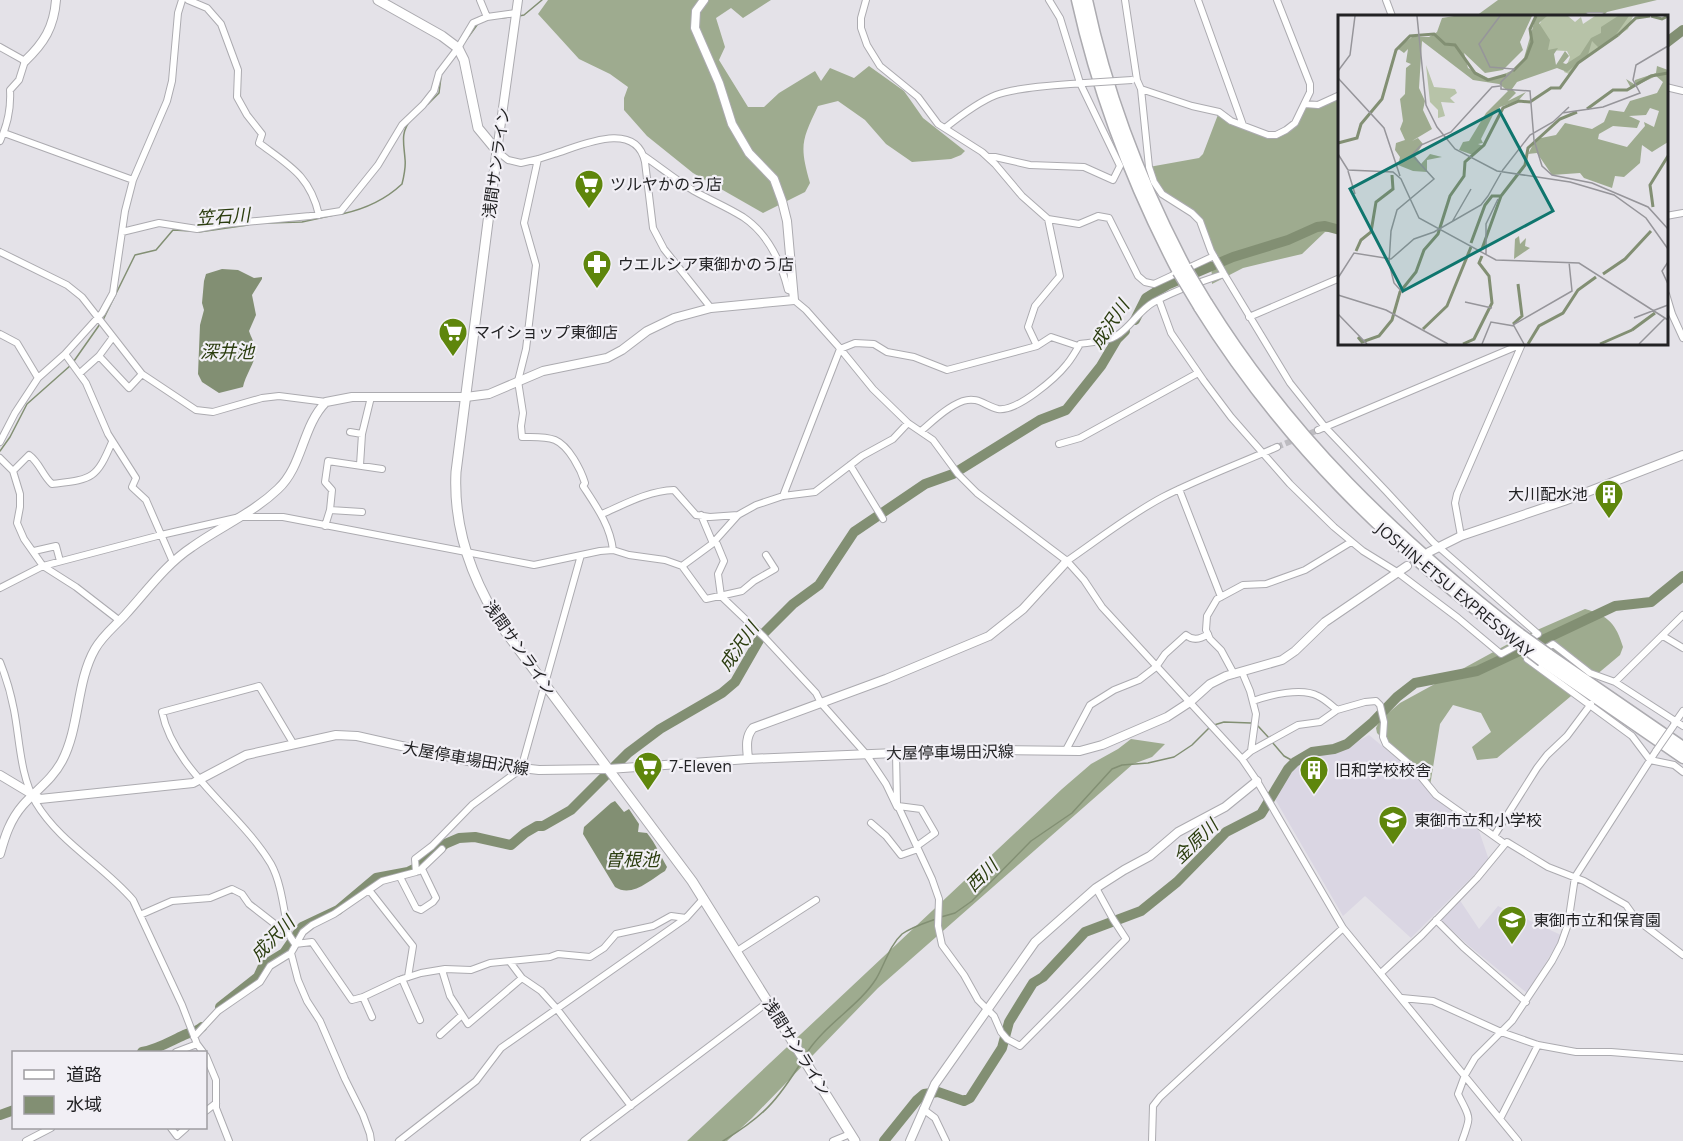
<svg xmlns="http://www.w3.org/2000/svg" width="1683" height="1141" font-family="'Open Sans','Noto Sans JP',sans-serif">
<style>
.built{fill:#dad6e3}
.forest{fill:#9eab8f}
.water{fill:#828f73}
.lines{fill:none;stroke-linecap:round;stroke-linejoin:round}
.stream{stroke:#828f73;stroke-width:1.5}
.river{stroke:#828f73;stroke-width:10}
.street-tunnel{stroke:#bdbcc1;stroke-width:6;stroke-dasharray:6 3;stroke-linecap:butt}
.street-casing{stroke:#acabb0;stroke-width:8}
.secondary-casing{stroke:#acabb0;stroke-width:10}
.primary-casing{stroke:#acabb0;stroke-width:11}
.highway-casing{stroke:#acabb0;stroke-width:13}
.street{stroke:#fff;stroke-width:6}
.secondary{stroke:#fff;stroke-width:8}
.primary{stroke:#fff;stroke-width:9}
.highway{stroke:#fff;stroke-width:10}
.street-bridge-casing{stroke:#acabb0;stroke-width:8;stroke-linecap:butt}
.highway-bridge-casing{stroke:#acabb0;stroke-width:13;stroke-linecap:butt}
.street-bridge{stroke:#fff;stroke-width:6}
.highway-bridge{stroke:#fff;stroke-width:10}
.labels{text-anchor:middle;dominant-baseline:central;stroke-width:4.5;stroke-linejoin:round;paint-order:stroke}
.street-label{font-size:16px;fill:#222224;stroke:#f1eff5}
.poi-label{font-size:16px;fill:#222224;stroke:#f1eff5;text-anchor:start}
.water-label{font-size:18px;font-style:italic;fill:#2b3d0f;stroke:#f1eff5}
.inset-river{fill:none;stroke:#828f73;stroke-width:3}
.inset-road{fill:none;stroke:#96959a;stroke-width:1.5}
.view{fill:#0f766e;fill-opacity:0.15;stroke:#0f766e;stroke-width:3}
.inset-edge{fill:none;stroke:#222224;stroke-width:3}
</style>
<rect width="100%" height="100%" fill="#e4e2e8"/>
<path class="built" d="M1369,735L1405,765L1442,803L1479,831L1489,860L1411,938L1365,896L1343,916L1275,799L1292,769L1308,757L1346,748Z
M1459,899L1479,929L1498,906L1561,935L1556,946L1527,993L1468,945L1441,920Z"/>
<path class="forest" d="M548,0H771L743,18L731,8L716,18L725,47L719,60L748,107H764L779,93L815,71L821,81L830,68L854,78L869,66L904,91L923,118L965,151L961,155L951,159L912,162L886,144L865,120L838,101L818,106C802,140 799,145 810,183L805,192L763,213L693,173L647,136L624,110V98L628,87L610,74L579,59L538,14Z
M1498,0H1657L1607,12L1603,16H1476Z
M1339,95V231L1325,232L1302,254L1243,268L1212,284L1211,251L1200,221L1163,192L1149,167L1199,158L1203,154L1219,112L1231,121L1276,135L1295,123L1305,104L1318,105Z
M1585,609C1609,616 1616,624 1623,647L1620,655L1497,758L1477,760L1472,747L1491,732L1481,713L1453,705L1440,724L1430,786L1377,733L1376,728L1380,720L1400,703L1519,638Z
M1131,739L1165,744L1152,757L1133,764L878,988L752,1118L727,1141H687L1062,789L1091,764L1118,749Z"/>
<path class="water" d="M222,269L238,270L254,278L262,277V279L252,295L256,315L249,331C251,337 255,344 256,350C257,359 245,376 243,387L219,393L202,382L198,374L200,325L204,310L202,303L204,281L206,274Z
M615,801L624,812L629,809L639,824L638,832L647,833C656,844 660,855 667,867L665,871C650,880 632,898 615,887L583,834L584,827L611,803Z"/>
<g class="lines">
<path class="stream" d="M519,16L524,15L542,0
M501,18L511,17
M464,43L477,25
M428,104L439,93L441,77
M342,214C365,209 385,200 402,184C404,176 406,167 405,159C404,144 400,132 411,120
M267,223L302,222L334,215
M199,232L248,225
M103,320L135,255L156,250L173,230L191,231
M74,361L100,324
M0,451L10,437L27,404L71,365
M1214,725L1224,722L1251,723
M1258,726L1269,738
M1272,742L1284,756L1295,762
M941,917L955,913L972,901L1031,841L1072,813L1112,769L1122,765L1148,763L1174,757L1192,745L1210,727
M806,1054C824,1025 859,1006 876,979C885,964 889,946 902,934C912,927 925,923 936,919
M723,1141C764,1116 777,1101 802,1061"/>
<path class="river" d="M1666,43L1683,30
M1135,320L1146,298L1167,285L1233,257L1288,240L1317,227L1325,226L1340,230
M220,1007L258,977L263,966L284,953L302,927L338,910L376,878L408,872L420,866L445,844L459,838L475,837L511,845L525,833L537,826H543L571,810L628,753L660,729L722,693L735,682L762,635L793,604L819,585L854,532L925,484L953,474L1040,420L1066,410L1101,366L1117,339L1125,331
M142,1052C158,1049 169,1042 184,1035C190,1032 196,1032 202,1027
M0,1115L14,1110
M884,1141L917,1100L924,1094L938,1092L964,1101L970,1098L1002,1048L1009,1022L1033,983L1043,977L1085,932L1141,911L1177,882L1226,832L1261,814L1288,769L1295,762L1312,752L1334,749L1347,744L1373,722L1397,697L1415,683L1477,671L1615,606L1651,602L1683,576"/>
<path class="street-tunnel" d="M1277,447L1318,430"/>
<g class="street-casing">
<path id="street" d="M188,0L207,8L221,24L238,70L237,97L247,115L262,134L259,143C290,166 310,176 319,215
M480,0L487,17
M866,0L861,18V28L867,45L880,66L918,97L938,124L982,152L995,164L1022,196L1048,219L1060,276L1035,306L1028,327L1037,346
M1125,0L1137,80L1141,89L1149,167L1154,182L1162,194L1192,213L1200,221L1211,251L1224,274L1290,383L1325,427L1386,491L1433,542L1538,634L1501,654L1458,618L1397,572L1363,551L1334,527L1290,484L1231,417L1204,381L1171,333L1159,300
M1198,0L1243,125
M1386,0L1392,16
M1589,16H1601
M0,47L25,61L19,80L10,90C11,107 7,126 0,141
M1666,87L1683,91
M1141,89L1192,106L1219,112L1231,121L1268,135H1276L1286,130L1295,123L1310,92V84L1277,0
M1305,104L1318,105L1340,95
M945,128C960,116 978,102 996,95C1016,87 1061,85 1084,83
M4,133L133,180
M497,151L508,160L521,163C532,161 543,158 554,154C580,146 636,119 645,162L653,228L664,249L711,308
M644,156C660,167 676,180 694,191C710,200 727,207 743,217C767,233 781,262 788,290L794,292
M988,157H995L1030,165L1084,167L1113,180L1120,166L1080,83L1060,18L1049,0
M538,159L524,223L536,265L526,349L518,381L523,413L521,426L522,437C532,437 545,436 555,440C569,446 581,470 585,483L583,486C596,506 610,525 613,550
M1666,216L1683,213
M1048,219L1079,224L1098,216L1109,218L1138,276L1145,282L1154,284L1214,256
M122,232L159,223L197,229L224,224L310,216L341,211L378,165L402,125L423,105L434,91L439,73L458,48L473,23L487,17L516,13
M0,252L67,285L82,297L142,374L196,410L213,412L262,398L279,396L326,402
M1666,294L1672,314L1683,338
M794,300L806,310L838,346L873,389L908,423L933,440L958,474L977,493L1067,561L1084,580L1102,607L1242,759L1257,781L1343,928L1518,1141
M1249,317L1340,278
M0,334L17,343L38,378
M65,354L86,383L108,434L136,478L132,487L146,500L173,562
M99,356L129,388L142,374
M80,373L99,356L113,337
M1318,430L1522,344
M921,431C934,420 947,407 963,401C978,396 985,406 998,409C1017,412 1056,378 1067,364C1072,358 1076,351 1080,344C1091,342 1107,342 1116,336C1131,327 1139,310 1154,302C1176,290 1200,282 1224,274
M350,432L362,434
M0,442L15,413L38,378L65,354L102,313L113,293L125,211L133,180L167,101L172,81L178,13L182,0
M1059,444L1080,438L1198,373
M0,458L13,471L20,494V507L17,523L24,539L43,566L76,587L120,621
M360,465L362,434L371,397
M850,465L883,519
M13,471L29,455C40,463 42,475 52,484C92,479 96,480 112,442
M1179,489L1221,597
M783,496L840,349L855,343L874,344L887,352L914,357L947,370L1037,346L1051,337L1078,346
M330,510L362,512
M602,514C625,504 648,491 674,490L696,515L710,517L738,515
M701,515L712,541L717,544L724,561L718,574L721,596L764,637L816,693L821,703L866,754L886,784L897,807
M325,526L330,510L332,490L325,482L328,461L382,469
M1461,536L1455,503L1457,494L1522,344
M34,551L56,546L60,561
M1067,561C1099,539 1129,515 1163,497C1200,478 1239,464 1277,447
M682,566L712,544L738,515L756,505L783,496L815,492L862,456L893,439L908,423
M0,588L43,566L161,535L240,517H283L534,565L600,551L613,550L629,555L665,560L682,566L706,599L742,591L754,581L775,569L766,555
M1663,636L1683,648
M1543,650L1553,644L1590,673L1615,682L1683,726
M1534,655L1527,659L1632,736L1650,760L1674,765L1683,772
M0,662C6,677 11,694 14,710C20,741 20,776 36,803C60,843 103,865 133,900L182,1005L197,1044L203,1052
M1242,672L1250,691L1256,714L1251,751
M1234,674L1221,650L1210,639L1206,630L1207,616L1217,599L1243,585L1266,584L1305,570L1351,542
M1615,682L1683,615
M1253,701C1270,695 1302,687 1318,696C1325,699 1331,705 1337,710
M1674,724L1683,711
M1066,750L1090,705L1114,690L1139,680L1156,667L1165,654L1186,635C1193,641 1201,639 1208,634
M896,753L897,803
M1242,759L1251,751L1298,725L1320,722L1337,710L1365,702L1376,701L1380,705L1384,722L1383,737L1386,744L1413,767L1436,795L1505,844L1507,842L1548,867L1584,881L1626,905L1636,919L1683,955
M898,806L932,879L939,899L938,926L942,945L964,975L978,1000L994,1016L1001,1032L1007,1039L1020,1046L1126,939L1113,919L1096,888
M898,806L921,809L935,833L917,846
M871,823L886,836L901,855L918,849
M1494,836L1537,768L1547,755L1567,736L1591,704
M419,871L442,849
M400,877L416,908L421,910L433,902L436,898L422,869
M369,890L413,946L408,977
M140,915L172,901L210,898L232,889L242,894L249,904L289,935L295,944
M1436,920L1463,947L1526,1002
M289,935C284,913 282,884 271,864C241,813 174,771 162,712L259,686L293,743
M295,944L312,942L352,1000L363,997L399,980L421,973L445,969L471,970L490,963L550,957L558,954L590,957L604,948L616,934L653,926L671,916L686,918
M737,951L816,900
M291,953L298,980L307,1001L320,1021L345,1079L363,1115L370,1134L371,1141
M510,962L522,978L541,991L557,1009L631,1106
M442,970L450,996L468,1024L522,978
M1381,973L1422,935L1477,878L1505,844
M402,979L420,1020
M363,997L372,1017
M1402,998L1433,1001L1501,1032L1538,1045L1576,1052H1611L1683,1058
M440,1035L462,1015
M194,1037L218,1011L260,982L270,966L291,953L303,932L312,925L334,914L382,881L416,872L415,859L432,846L472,805L521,769L581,555
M176,1052L197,1044
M206,1056L216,1080V1108L229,1141
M923,1109L935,1118L946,1141
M206,1111L216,1103
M1500,1119L1538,1045
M171,1128L177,1136L186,1128
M26,1141L51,1128
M399,1141L476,1081L501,1048L686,918L704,898
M584,1141L768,1002
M833,1141L850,1134
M1152,1141L1153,1106L1160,1097L1343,928
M1462,1141C1472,1114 1470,1119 1458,1094L1465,1075L1475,1058L1512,1021L1552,961L1561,944L1568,924L1575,877L1656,751"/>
</g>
<g class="secondary-casing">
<path id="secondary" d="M25,61C44,43 54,27 56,0
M497,151L518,0
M1429,552L1461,536L1564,501L1683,455
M748,759C747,748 745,737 753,728L886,679L989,636L1023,609L1067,561
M0,775L40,799L193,783L246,755L336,735L357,736L477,763L539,770L609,769L748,759L896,753L982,750L1080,751L1102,745L1167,717L1190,702L1210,684L1226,676L1282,660L1295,651L1325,622L1407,566
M0,854C5,836 10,820 23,805C36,790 52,780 62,761C80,727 76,682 95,649C103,635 115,626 125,615C146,592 166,564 192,547C220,527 253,513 278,489C303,466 302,426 326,402L352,397H466L489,394L543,371L607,358L622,350L647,331L674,318L711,308L794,300L787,221L782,201L774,179L749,153L732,124L719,83L695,28L696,11L704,0
M910,1141L935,1084L1035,942L1096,888L1124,870L1150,856L1178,832L1225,807L1257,781"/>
</g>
<g class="primary-casing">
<path id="primary" d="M378,0L442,36L458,48L464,60L478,128L497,151L456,472C453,531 473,583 505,631L692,881L855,1141"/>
</g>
<g class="highway-casing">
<path id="highway" d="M1077,0C1098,95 1133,186 1178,272
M1087,0C1107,94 1141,183 1186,268
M1207,303C1291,438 1395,537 1520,634
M1199,307C1284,443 1387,542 1513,639
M1548,654L1683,747
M1542,661L1683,758"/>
</g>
<use href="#street" class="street"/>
<use href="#secondary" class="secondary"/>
<use href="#primary" class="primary"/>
<use href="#highway" class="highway"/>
<g class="street-bridge-casing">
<path id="street-bridge" d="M1085,83L1132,80
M1656,751L1674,725"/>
</g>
<g class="highway-bridge-casing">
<path id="highway-bridge" d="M1186,268L1207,303
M1178,272L1199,307
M1520,634L1548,654
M1513,639L1542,661"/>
</g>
<use href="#street-bridge" class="street-bridge"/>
<use href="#highway-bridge" class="highway-bridge"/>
</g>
<defs>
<g id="supermarket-pin" transform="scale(1.5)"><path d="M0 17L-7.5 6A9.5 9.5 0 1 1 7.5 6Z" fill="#5e860c" stroke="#f1eff5"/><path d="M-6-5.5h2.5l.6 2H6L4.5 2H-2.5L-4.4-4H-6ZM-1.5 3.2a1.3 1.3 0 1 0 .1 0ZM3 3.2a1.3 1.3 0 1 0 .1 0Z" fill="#fff"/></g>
<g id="pharmacy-pin" transform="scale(1.5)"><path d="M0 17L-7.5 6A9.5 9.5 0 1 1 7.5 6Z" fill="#5e860c" stroke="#f1eff5"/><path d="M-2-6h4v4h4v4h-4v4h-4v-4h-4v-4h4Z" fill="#fff"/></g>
<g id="building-pin" transform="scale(1.5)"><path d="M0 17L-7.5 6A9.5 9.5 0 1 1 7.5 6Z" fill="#5e860c" stroke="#f1eff5"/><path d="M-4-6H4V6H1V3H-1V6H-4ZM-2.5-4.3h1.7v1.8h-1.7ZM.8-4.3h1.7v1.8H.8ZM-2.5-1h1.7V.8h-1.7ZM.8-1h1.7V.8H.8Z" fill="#fff"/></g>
<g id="school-pin" transform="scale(1.5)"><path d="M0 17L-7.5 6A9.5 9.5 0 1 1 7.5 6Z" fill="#5e860c" stroke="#f1eff5"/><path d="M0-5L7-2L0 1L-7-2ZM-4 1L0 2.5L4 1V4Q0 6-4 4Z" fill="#fff"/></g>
</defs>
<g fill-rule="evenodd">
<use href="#supermarket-pin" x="589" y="184"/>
<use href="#pharmacy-pin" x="597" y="264"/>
<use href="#supermarket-pin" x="453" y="332"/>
<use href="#building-pin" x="1609" y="494"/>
<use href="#supermarket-pin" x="648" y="766"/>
<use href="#building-pin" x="1314" y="770"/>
<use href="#school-pin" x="1393" y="820"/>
<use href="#school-pin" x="1512" y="920"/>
</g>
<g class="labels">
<g class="street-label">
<text transform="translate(496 163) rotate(-82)">浅間サンライン</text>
<text transform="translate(1455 590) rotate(40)">JOSHIN-ETSU EXPRESSWAY</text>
<text transform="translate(520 648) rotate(55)">浅間サンライン</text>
<text transform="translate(950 752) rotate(-1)">大屋停車場田沢線</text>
<text transform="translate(466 758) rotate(10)">大屋停車場田沢線</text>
<text transform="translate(797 1047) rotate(58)">浅間サンライン</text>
</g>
<g class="poi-label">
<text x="610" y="184">ツルヤかのう店</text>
<text x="618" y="264">ウエルシア東御かのう店</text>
<text x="474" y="332">マイショップ東御店</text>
<text x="1588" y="494" text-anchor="end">大川配水池</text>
<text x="669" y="766">7-Eleven</text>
<text x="1335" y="770">旧和学校校舎</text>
<text x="1414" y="820">東御市立和小学校</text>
<text x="1533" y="920">東御市立和保育園</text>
</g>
<g class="water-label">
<text transform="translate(223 216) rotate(-4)">笠石川</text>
<text transform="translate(1109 324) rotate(-56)">成沢川</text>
<text x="227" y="351">深井池</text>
<text transform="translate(738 646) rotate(-55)">成沢川</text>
<text transform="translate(1195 841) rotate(-44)">金原川</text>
<text x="632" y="859">曽根池</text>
<text transform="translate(981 875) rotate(-45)">西川</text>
<text transform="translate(272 938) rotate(-46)">成沢川</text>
</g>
</g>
<g transform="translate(1338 15)">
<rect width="330" height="330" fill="#e4e2e8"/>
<path d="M206,1H230L237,7L243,2L245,9L257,1H295L290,14L240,47L231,59L226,57L232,42L229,36L208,35L200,12ZM88,50L96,72L117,74L119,78L112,83L117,88L103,87L107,101L100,103V95L92,87Z" fill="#b7c3a8"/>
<path d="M116,1H194L182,27L185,35L165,55L147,58L126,38L130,53L154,65L179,53L186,43L198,1H209L201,8L212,25L210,35L220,33L216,39L218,50L227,36L231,41L225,48L228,49L242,40L253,23L263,18V12L280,1H291L275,24L261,33L254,26L250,40L229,57L219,53L179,67L174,74L178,78L170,86L188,77L180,86L162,92L155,100L143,124L145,128L140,129L145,131L135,140L121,135L125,127L131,126L148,98L170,76L161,69L135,65L84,26L81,73L87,86L85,95L94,114L74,126L80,123L85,129L77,141L83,149L92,139L104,142L89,145V157L75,156L60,150L62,142L57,135L58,128L67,125L62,114L65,106L62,84L67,79L68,53L73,49L68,47L70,34L66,38L59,33L74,22H91L99,17L104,3ZM319,51L330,55V127L314,137L304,130L302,148L286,162L277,161L274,173L246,163L242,158L214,160L199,138L190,139L198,124L218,120L227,108L254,114L266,107L271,95L286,97L292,86L319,78L325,67L318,61L293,73L288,64L296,69L297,65L318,58ZM312,93L321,96L316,112L306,107L307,111L289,132L260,124L261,119L275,111L299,113L302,106L291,101L308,100ZM181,221L182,229L188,223L187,231L192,233L176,244L177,224Z" fill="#9eab8f" fill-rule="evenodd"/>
<path class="inset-river" d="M313,1L324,4L330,1M280,20L298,3L312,1M175,56L188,43L194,27L192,14L198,1M249,94L275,75H289L313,61L330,58M0,128L19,123L23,109L44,84L58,35L72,21L96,19L107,29L117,30L137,58L150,65L168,60M315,192L312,170L330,141M133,228L147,190L154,181H163M144,234L163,181L187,150L190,133L222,104L239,97M18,236L23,225L33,217L38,187L55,174L54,160M265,259L287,244L313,216M175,309L184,301L180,269M85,314L109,291L133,232M294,315L317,298M20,322L24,327L41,321L54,305L62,277L78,257L86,235L100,219L112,181L126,161L127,147L146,130L165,93L181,86L192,87L213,73H222L240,48L280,20M125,329L136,324L154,288L151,261L141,248L144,241M190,329L201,311L225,298L240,275L258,262M262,329L294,315"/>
<path class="inset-road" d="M79,1L88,90L99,112L117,134L159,156L232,167L276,180L308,203L330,234M162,1L141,29L152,52L176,54L163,67V74L192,76L196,125L204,151L214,160L254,168L310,192L330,214M0,56L12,40L17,1M0,63L46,113L62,161M224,98L265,92L302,78L295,65L298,50L330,31M0,139L10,155L55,157L63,164L81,203L158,245L241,248L330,305M10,156L17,179M164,156L192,120L215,107L231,92M150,181L163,158M114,207L133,174M148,239V209L160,184M330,247L324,256L330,269M0,263L16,238L53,244L76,224L96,217L143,190L150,181M65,278L56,268L51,248L53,216L59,195L96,164L74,140L83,130L113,117L154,72L162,71M0,280L48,295L110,329M127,287L154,293M0,299L29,329M296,303L330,290M175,310L234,276L231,247M144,329L153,307L176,311L186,329M301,329L327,303"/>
<path class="view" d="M161,95L215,196L65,276L12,174Z"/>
<rect width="330" height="330" class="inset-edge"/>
</g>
<rect x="12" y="1051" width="195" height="78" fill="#f1eff5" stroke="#9e9da1" stroke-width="1.5"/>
<rect x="24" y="1070" width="30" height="9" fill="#ffffff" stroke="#9e9da1" stroke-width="1.5"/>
<text x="66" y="1081" font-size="18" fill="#222224">道路</text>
<rect x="24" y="1096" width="30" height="18" fill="#828f73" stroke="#9e9da1" stroke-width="1.5"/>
<text x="66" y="1111" font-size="18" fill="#222224">水域</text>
</svg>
